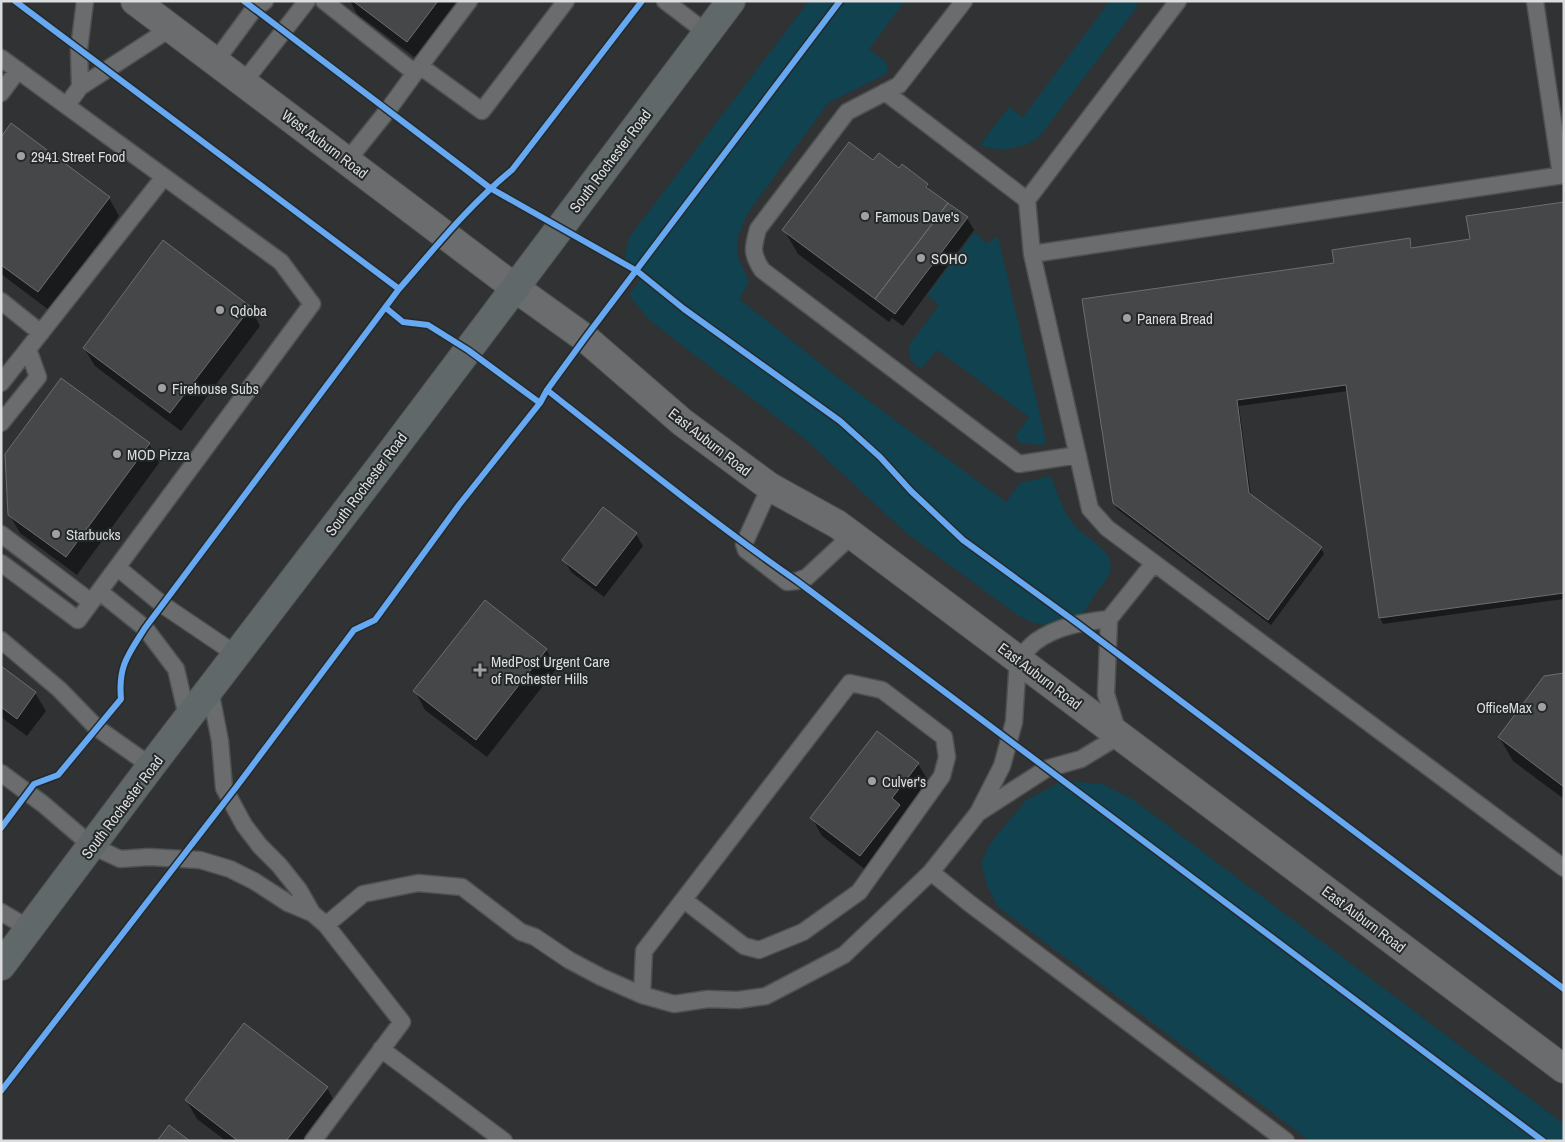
<svg xmlns="http://www.w3.org/2000/svg" width="1565" height="1142" font-family="'Archivo Narrow',sans-serif">
<style>
.green{fill:#104250}
.shadow{fill:#0007}
.building{fill:#464748;stroke:#6c6e6e}
.lines{fill:none;stroke-linecap:round;stroke-linejoin:round}
.lane-casing{stroke:#4f5151;stroke-width:19}
.secondary-casing{stroke:#4f5151;stroke-width:30}
.primary-casing{stroke:#4f5151;stroke-width:30}
.lane{stroke:#6b6c6d;stroke-width:16}
.secondary{stroke:#6b6c6d;stroke-width:28}
.primary{stroke:#60686a;stroke-width:28}
.cycleway-casing{stroke:#25292a;stroke-width:9}
.cycleway{stroke:#66a8f1;stroke-width:6}
.poi-dot{fill:#9fa1a2;stroke:#25292a;stroke-width:2}
.labels{text-anchor:middle;dominant-baseline:central;stroke-width:4;stroke-linejoin:round;paint-order:stroke}
.street-label{font-size:15px;fill:#dbddde;stroke:#25292a}
.poi-label{font-size:15px;fill:#dbddde;stroke:#25292a;text-anchor:start}
</style>
<rect width="100%" height="100%" fill="#303233"/>
<path class="green" d="M809,1H905L869,49L887,63L888,73L828,103L747,214L737,239V255L749,282L739,299L849,386L1006,502L1020,483L1051,476C1057,492 1063,511 1074,525C1085,539 1119,551 1109,574C1106,582 1099,589 1094,596C1089,604 1084,615 1075,620C1071,621 1067,621 1063,622C1042,627 1035,625 1016,614L905,532L806,440L649,320L629,295L644,275L625,262L626,249L630,236Z
M1110,1H1136L1138,6L1040,136C1025,149 998,153 980,145L1009,107L1023,117Z
M975,232L984,242L986,244L998,236L1046,441L1044,445L1020,443L1015,436L1029,417L937,350L921,369L913,363L910,358V344L939,305L927,295Z
M1062,781L1103,784L1134,800L1564,1124V1141H1310L998,907L988,888L981,864L989,845L1026,800Z"/>
<path class="shadow" d="M350,1H462L417,59L357,14Z
M1,139L109,198L119,216L49,310L1,274Z
M874,162L899,170L927,185L932,193L967,218L974,230L903,326L892,318L889,322L798,254L784,230Z
M1564,204V599L1383,624L1380,618L1348,391L1239,406L1251,496L1321,548L1324,554L1271,625L1117,509L1114,502L1335,264L1409,240L1413,249L1471,240Z
M250,307L260,326L181,431L95,366L84,348Z
M149,444L159,463L77,575L20,533L9,514Z
M636,534L643,546L604,597L571,572L564,560Z
M546,649L557,668L487,757L425,710L415,691Z
M1,667L35,693L46,711L27,736L1,717Z
M1564,674V799L1513,761L1499,737Z
M918,764L929,782L904,814L909,824L871,874L822,836L812,818Z
M327,1088L337,1106L311,1141H226L197,1119L186,1100Z"/>
<path class="building" d="M353,1H438L407,42Z
M11,123L110,197L38,292L1,265V137Z
M849,142L873,160L879,153L899,168L902,164L928,184L926,187L948,203L875,299L782,230Z
M1564,202V593L1379,618L1346,385L1237,400L1249,493L1322,547L1268,620L1113,503L1082,299L1334,263L1332,250L1410,238L1411,248L1470,239L1466,216Z
M948,203L968,217L895,314L875,299Z
M163,240L251,307L170,413L83,348Z
M61,378L150,443L66,557L8,515L5,454Z
M603,507L637,533L596,586L562,560Z
M485,600L547,649L476,740L413,691Z
M1,666L36,692L17,719L1,707Z
M1564,673V787L1498,737L1544,676Z
M877,731L919,763L892,798L900,805L860,856L810,818Z
M244,1023L328,1087L286,1141H238L185,1100Z
M169,1125L190,1141H157Z"/>
<g class="lines">
<g class="lane-casing">
<path id="lane" d="M324,1L415,73
M665,1L707,33
M964,1L899,85L847,112L758,229C753,247 751,253 762,270L1019,464L1078,455
M1178,1L1027,200L1032,254L1090,509L1107,528L1564,868
M1535,1L1561,175
M1,58L281,262L312,304L78,620L1,563
M215,62L254,9L265,1
M420,66L469,1
M243,83L307,1
M80,87L79,49L85,1
M885,92L1027,200
M1,93L18,70
M67,105L80,87L171,28
M347,161L388,110L420,66L482,111L566,1
M1032,254L1564,175
M1,301L41,333
M1,383L164,177
M1,423L38,377L28,349
M770,487L744,544L746,550L787,582L797,581L807,577L852,535
M1,534L91,602
M118,568L163,605L237,655
M100,592L145,628L176,669L188,720
M1,640L59,689L97,728L151,766
M210,690L220,741L224,788L244,825L260,846L279,865L299,890L312,913
M1,773L43,804L92,846L120,859L149,857L200,860L230,869L254,881L288,903L312,913L326,925L402,1022L313,1141
M978,813L1046,769L1081,759L1119,736L1106,694L1109,619L1154,563
M931,872L978,813L1002,766L1014,722L1018,659C1024,654 1029,647 1035,642C1057,626 1083,622 1109,619
M1,912L30,929
M326,925L363,894L418,883L462,887L521,932L535,937L569,960L601,977L642,995L674,1004L708,999L738,1000L766,996L844,955L931,872L969,903L1286,1141
M642,995L644,951L850,683L882,690L944,737L947,757L942,776L859,892L803,932L759,950L744,946L684,900
M381,1049L504,1141"/>
</g>
<g class="secondary-casing">
<path id="secondary" d="M135,1L514,287L585,338L682,422L770,487L837,524L852,535L1564,1069"/>
</g>
<g class="primary-casing">
<path id="primary" d="M1,966L151,766L386,459L731,1"/>
</g>
<use href="#lane" class="lane"/>
<use href="#secondary" class="secondary"/>
<use href="#primary" class="primary"/>
<g class="cycleway-casing">
<path id="cycleway" d="M15,1L399,289C435,248 469,205 512,170L642,1
M244,1L490,188L637,271L684,309L840,421L880,457L911,491L963,540L1077,623L1564,989
M386,308L403,322L428,325L468,350L540,403
M547,390C629,455 711,521 797,581L1543,1141
M1,828L34,784L58,775L121,699C118,666 128,655 145,628L399,289
M1,1091L237,786L354,630L375,620L459,505L540,403L547,390L585,338L840,1"/>
</g>
<use href="#cycleway" class="cycleway"/>
</g>
<g class="poi-dot">
<circle cx="21" cy="156" r="5"/>
<circle cx="865" cy="216" r="5"/>
<circle cx="921" cy="258" r="5"/>
<circle cx="220" cy="310" r="5"/>
<circle cx="1127" cy="318" r="5"/>
<circle cx="162" cy="388" r="5"/>
<circle cx="117" cy="454" r="5"/>
<circle cx="56" cy="534" r="5"/>
<path d="M477.5 662.5h5v5h5v5h-5v5h-5v-5h-5v-5h5z"/>
<circle cx="1542" cy="707" r="5"/>
<circle cx="872" cy="781" r="5"/>
</g>
<g class="labels">
<g class="street-label">
<text transform="translate(325 144) rotate(37)">West Auburn Road</text>
<text transform="translate(610 161) rotate(-53)">South Rochester Road</text>
<text transform="translate(710 442) rotate(38)">East Auburn Road</text>
<text transform="translate(366 484) rotate(-53)">South Rochester Road</text>
<text transform="translate(1040 676) rotate(37)">East Auburn Road</text>
<text transform="translate(122 807) rotate(-53)">South Rochester Road</text>
<text transform="translate(1364 919) rotate(37)">East Auburn Road</text>
</g>
<g class="poi-label">
<text x="31" y="156">2941 Street Food</text>
<text x="875" y="216">Famous Dave's</text>
<text x="931" y="258">SOHO</text>
<text x="230" y="310">Qdoba</text>
<text x="1137" y="318">Panera Bread</text>
<text x="172" y="388">Firehouse Subs</text>
<text x="127" y="454">MOD Pizza</text>
<text x="66" y="534">Starbucks</text>
<text x="491" y="661">MedPost Urgent Care<tspan x="491" dy="17">of Rochester Hills</tspan></text>
<text x="1532" y="707" text-anchor="end">OfficeMax</text>
<text x="882" y="781">Culver's</text>
</g>
</g>
<rect width="1565" height="1142" fill="none" stroke="#dbddde" stroke-width="5"/>
</svg>
